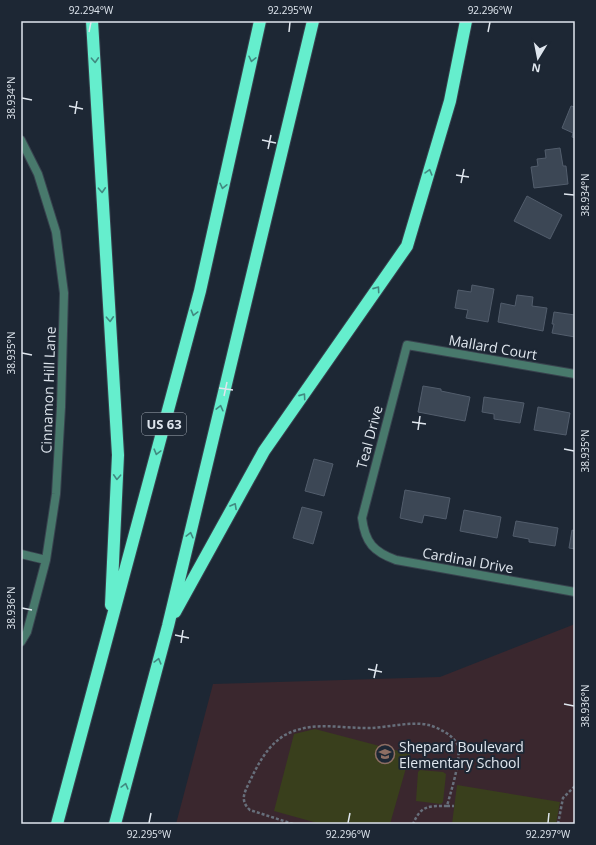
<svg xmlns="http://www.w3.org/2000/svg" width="596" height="845" font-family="'Open Sans',sans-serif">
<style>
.education{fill:#3a272e}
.green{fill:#393f1c}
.building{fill:#3c4755;stroke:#525d6c}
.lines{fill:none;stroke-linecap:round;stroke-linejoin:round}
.street-casing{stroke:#38424e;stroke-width:10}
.highway-casing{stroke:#38424e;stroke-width:14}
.path{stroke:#676f7b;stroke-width:2.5;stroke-dasharray:3 2;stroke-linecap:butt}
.street{stroke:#48796c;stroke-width:8}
.highway{stroke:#65eecd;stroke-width:12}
.oneway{stroke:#418a80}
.ticks{fill:none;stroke:#dfe6ee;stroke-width:1.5}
.labels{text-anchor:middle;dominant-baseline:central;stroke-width:4;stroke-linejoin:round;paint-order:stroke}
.shield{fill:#1d2734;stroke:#a5adb6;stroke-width:1}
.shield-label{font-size:13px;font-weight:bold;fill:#dfe6ee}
.street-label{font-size:14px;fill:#dfe6ee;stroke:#1d2734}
.poi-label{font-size:14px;fill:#dfe6ee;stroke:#1d2734;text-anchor:start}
.neatline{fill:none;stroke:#dfe6ee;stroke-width:1.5}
.ticks-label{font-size:10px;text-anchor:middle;fill:#dfe6ee}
</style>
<rect width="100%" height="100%" fill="#1d2734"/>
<path class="education" d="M575,624V824H176L213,684L440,677Z"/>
<path class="green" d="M315,729L410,754L390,824H321L274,811L294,734Z
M420,770L443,772L446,774L443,802L441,804L416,801L418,772Z
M457,785L560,802L556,824H452Z"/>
<path class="building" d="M571,106L575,107V138L572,137L573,133L562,128Z
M560,148L563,166H566L568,184L534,188L531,167L538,166L537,159L546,158L545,150Z
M527,196L562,215L550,239L514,221Z
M472,285L494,289L488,322L466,318L468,310L455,308L458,290L471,292Z
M517,295L533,297L532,306L547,308L543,331L498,322L501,303L515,306Z
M554,312L575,315V337L552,333L554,324H552Z
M423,386L441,389V391L470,397L465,421L418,412Z
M484,397L524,403L520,423L494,419V414L482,412Z
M538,407L570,413L566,435L534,430Z
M314,459L333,464L324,496L305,491Z
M405,490L450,498L446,519L424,515L422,523L400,518Z
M302,507L322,512L313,544L293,538Z
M464,510L501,517L497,538L460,531Z
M516,521L558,528L555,546L529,542V539L513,536Z
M572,530L575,531V549L569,548Z"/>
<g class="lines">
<g class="street-casing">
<path id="street" d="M21,140L38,174L56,232L64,293L61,407L56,494L46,560L27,632L21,642
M575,374L407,345L362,518C365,543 374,552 396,560L575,592
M21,554L46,560"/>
</g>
<g class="highway-casing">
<path id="highway" d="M92,21L118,455L111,605
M175,612L264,451L407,246L450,101L466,21
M57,824L200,291L260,21
M115,824L168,626L313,21"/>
</g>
<path class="path" d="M447,806H454
M293,824L250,810C240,801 244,793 249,783C258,764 267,746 285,735C313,720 342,729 372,728C390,727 411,721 429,725C439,728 455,736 458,746C461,761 451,791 447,806C429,806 421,805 413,824
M558,824L563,798L575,786"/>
<use href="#street" class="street"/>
<use href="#highway" class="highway"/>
</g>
<defs><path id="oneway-chevron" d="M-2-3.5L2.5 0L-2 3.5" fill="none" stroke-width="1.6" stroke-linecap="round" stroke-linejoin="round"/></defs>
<g class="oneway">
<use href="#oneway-chevron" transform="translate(252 59) rotate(103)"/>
<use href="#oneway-chevron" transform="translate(95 60) rotate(87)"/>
<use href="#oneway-chevron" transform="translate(429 172) rotate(-74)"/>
<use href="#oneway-chevron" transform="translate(223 186) rotate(103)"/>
<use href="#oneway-chevron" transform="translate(102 190) rotate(87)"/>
<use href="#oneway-chevron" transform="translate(377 289) rotate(-55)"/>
<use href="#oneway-chevron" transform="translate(194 313) rotate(105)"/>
<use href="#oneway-chevron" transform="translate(110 319) rotate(87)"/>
<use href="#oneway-chevron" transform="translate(303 396) rotate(-55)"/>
<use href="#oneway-chevron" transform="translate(220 408) rotate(-76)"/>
<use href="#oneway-chevron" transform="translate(157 452) rotate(105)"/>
<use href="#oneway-chevron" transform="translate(117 477) rotate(93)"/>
<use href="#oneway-chevron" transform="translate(234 506) rotate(-61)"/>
<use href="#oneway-chevron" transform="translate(190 535) rotate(-76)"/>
<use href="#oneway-chevron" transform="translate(158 661) rotate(-75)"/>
<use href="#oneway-chevron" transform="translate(125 786) rotate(-75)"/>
</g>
<path class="ticks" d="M89,32L91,22M289,32L290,22M488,32L490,22M22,98L32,100M69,106L83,109M75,114L77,101M262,140L276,143M268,149L271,135M456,175L469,177M461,183L464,169M564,194L574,195M22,353L32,355M219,388L233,390M224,396L227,382M412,422L426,424M418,430L420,416M564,449L574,451M22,608L32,610M175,635L189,638M181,643L183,630M368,669L382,672M374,678L377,664M564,704L574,706M149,823L151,813M348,823L350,813M548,823L549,813"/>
<defs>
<g id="school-ring" transform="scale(1)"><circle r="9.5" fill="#1d2734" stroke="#8d6e63" stroke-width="1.5"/><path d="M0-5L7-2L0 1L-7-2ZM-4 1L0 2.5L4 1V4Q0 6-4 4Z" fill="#8d6e63"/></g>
</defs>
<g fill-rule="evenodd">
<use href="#school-ring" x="385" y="754"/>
</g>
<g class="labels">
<rect class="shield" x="142" y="413" width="44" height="22" rx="3"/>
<g class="shield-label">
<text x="164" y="424">US 63</text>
</g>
<g class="street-label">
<text transform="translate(493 347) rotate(10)">Mallard Court</text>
<text transform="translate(48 390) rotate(-88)">Cinnamon Hill Lane</text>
<text transform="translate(369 437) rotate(-75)">Teal Drive</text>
<text transform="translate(468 560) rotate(10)">Cardinal Drive</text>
</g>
<g class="poi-label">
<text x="399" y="746">Shepard Boulevard<tspan x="399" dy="16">Elementary School</tspan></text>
</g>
</g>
<rect width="596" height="845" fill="none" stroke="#1d2734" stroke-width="44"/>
<g transform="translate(538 58) rotate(190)" stroke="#1d2734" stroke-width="3" paint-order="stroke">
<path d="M0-3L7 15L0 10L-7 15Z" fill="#dfe6ee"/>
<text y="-6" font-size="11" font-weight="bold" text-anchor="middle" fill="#dfe6ee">N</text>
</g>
<rect x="22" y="22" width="552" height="801" class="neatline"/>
<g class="ticks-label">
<text x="91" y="14">92.294°W</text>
<text x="290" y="14">92.295°W</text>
<text x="490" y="14">92.296°W</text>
<text transform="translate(11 98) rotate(-90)" y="4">38.934°N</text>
<text transform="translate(585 195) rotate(-90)" y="4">38.934°N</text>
<text transform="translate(11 353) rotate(-90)" y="4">38.935°N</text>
<text transform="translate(585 451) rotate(-90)" y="4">38.935°N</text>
<text transform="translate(11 608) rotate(-90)" y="4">38.936°N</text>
<text transform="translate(585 706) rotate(-90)" y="4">38.936°N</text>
<text x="149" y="838">92.295°W</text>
<text x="348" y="838">92.296°W</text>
<text x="548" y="838">92.297°W</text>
</g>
</svg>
